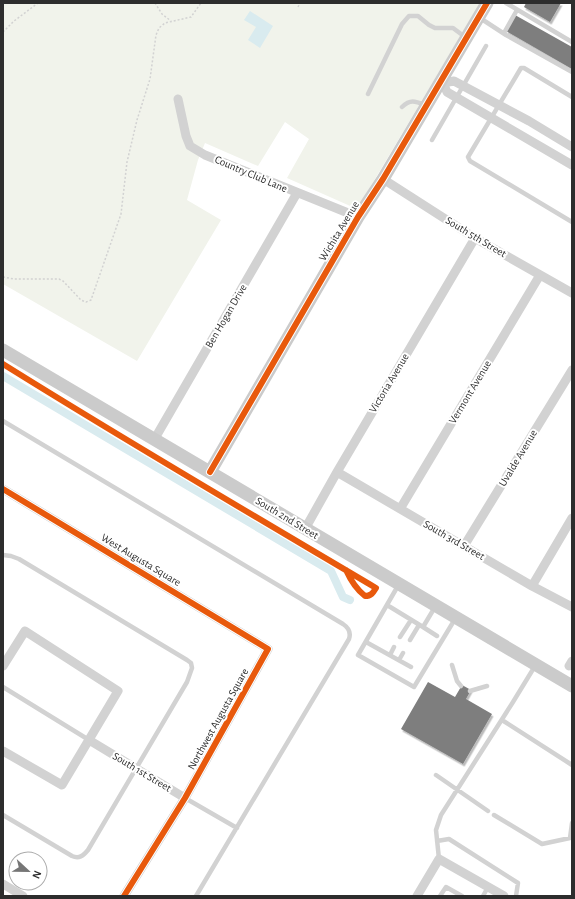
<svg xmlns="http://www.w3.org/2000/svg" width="575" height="899" font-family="'Alegreya Sans',sans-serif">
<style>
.green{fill:#f1f3eb}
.water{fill:#d9ebef}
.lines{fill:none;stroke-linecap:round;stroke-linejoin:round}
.canal{stroke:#d9ebef;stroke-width:8}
.building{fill:#7e7e7e;filter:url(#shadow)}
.path{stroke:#d2d2d2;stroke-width:1.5;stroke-dasharray:2 2;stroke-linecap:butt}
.lane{stroke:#d2d2d2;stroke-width:4.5}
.street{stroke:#d2d2d2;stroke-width:9}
.secondary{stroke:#cbcbcb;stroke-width:13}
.cycleway-casing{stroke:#fff;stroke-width:8}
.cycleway{stroke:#e8590c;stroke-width:6}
.labels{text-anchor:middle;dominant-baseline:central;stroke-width:4;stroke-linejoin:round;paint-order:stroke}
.street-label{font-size:11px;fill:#2d2d2d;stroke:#fff}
</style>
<defs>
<filter id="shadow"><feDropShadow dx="1.5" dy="2.5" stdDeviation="0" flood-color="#0004"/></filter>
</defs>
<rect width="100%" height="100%" fill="#fff"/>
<path class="green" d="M3,3H480L357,209L287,178L309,139L285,122L258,166L205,143L198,160L187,200L221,220L137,361L3,284Z"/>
<path class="water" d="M250,11L273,26L260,48L248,40L256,27L244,20Z"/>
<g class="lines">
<path class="canal" d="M3,376L331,571L343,597L350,600"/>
</g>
<path class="building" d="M526,3H561L550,22L524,7Z
M515,15L572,47V69L506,31Z
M428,682L455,697L462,685L471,690L466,699L492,714L463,764L401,729Z"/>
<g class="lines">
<path class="path" d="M155,3L162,14L171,21
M298,7L300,3
M3,32L14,21L38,3
M3,277L14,279H59L63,281L81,300L86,302L91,300L121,214L127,162L137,120L150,79L156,35L159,28L165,23L191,17L201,3"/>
<path class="lane" d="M506,3L572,42
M480,18L506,35L572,72
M504,33L517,10
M368,94L402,24L409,16H418L429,25L435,28H453L465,37
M572,97L524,68H521L468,157L470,161L572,222
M402,107C410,99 415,101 425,105
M432,140L486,46
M3,421L343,624C349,628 351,633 349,639L196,896
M3,555L11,556L19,559L187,660L191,663L192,668L187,682L88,850C83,856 79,859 72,856L3,815
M399,584L358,655L414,687L455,619
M387,605L423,627L435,607
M423,627L437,636
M400,637L411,620
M410,640L419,625
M366,642L411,667
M390,655L394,647
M399,660L403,653
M452,665L457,681L461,686
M3,687L89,740
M470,691L487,686
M502,720L572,765
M436,775L488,811
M185,798L237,828
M494,815L542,844L570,838L572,823
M437,841L449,839L518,883L516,896
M439,859L436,830L441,815L513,702L535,666
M440,896L446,887L462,896
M483,896L488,887"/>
<path class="street" d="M178,99L186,136L190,146L205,155L358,217
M572,147L529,121L454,81L443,83L447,92L572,165
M383,179L475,238L572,293
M154,440L297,193
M337,472L532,586L572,607
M3,489L268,649L185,798L124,896
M400,509L540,275
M305,529L337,472L475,238
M464,546L572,370
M532,586L572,518
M3,666L25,631L118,691L62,785L3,751
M569,666L572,661
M89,740L185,798
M3,884L23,896
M417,896L439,859L504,896"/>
<path class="secondary" d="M3,350L572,686
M210,472L358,217L383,179L487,3"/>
<g class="cycleway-casing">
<path id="cycleway" d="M3,364C126,441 251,514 376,588C373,593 371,596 365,596C356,589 351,581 346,570
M210,472L358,217L383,179L487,3
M3,489L268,649L185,798L124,896"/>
</g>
<use href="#cycleway" class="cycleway"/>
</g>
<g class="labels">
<g class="street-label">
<text transform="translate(251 174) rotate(23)">Country Club Lane</text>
<text transform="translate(339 231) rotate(-59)">Wichita Avenue</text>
<text transform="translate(476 237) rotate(31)">South 5th Street</text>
<text transform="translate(226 316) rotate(-60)">Ben Hogan Drive</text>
<text transform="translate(389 383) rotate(-59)">Victoria Avenue</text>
<text transform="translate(470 392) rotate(-59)">Vermont Avenue</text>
<text transform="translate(518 458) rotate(-59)">Uvalde Avenue</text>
<text transform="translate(287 518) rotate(31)">South 2nd Street</text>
<text transform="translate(454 540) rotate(30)">South 3rd Street</text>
<text transform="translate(141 560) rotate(31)">West Augusta Square</text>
<text transform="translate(218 719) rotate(-61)">Northwest Augusta Square</text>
<text transform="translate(142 772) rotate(31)">South 1st Street</text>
</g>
</g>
<rect width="575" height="899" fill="none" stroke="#2d2d2d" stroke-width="8"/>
<g transform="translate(28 871) rotate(112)"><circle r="19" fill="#ffffff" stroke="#ababab"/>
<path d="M0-3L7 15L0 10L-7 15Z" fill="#767676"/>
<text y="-6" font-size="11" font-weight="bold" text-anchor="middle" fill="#2d2d2d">N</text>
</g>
</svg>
